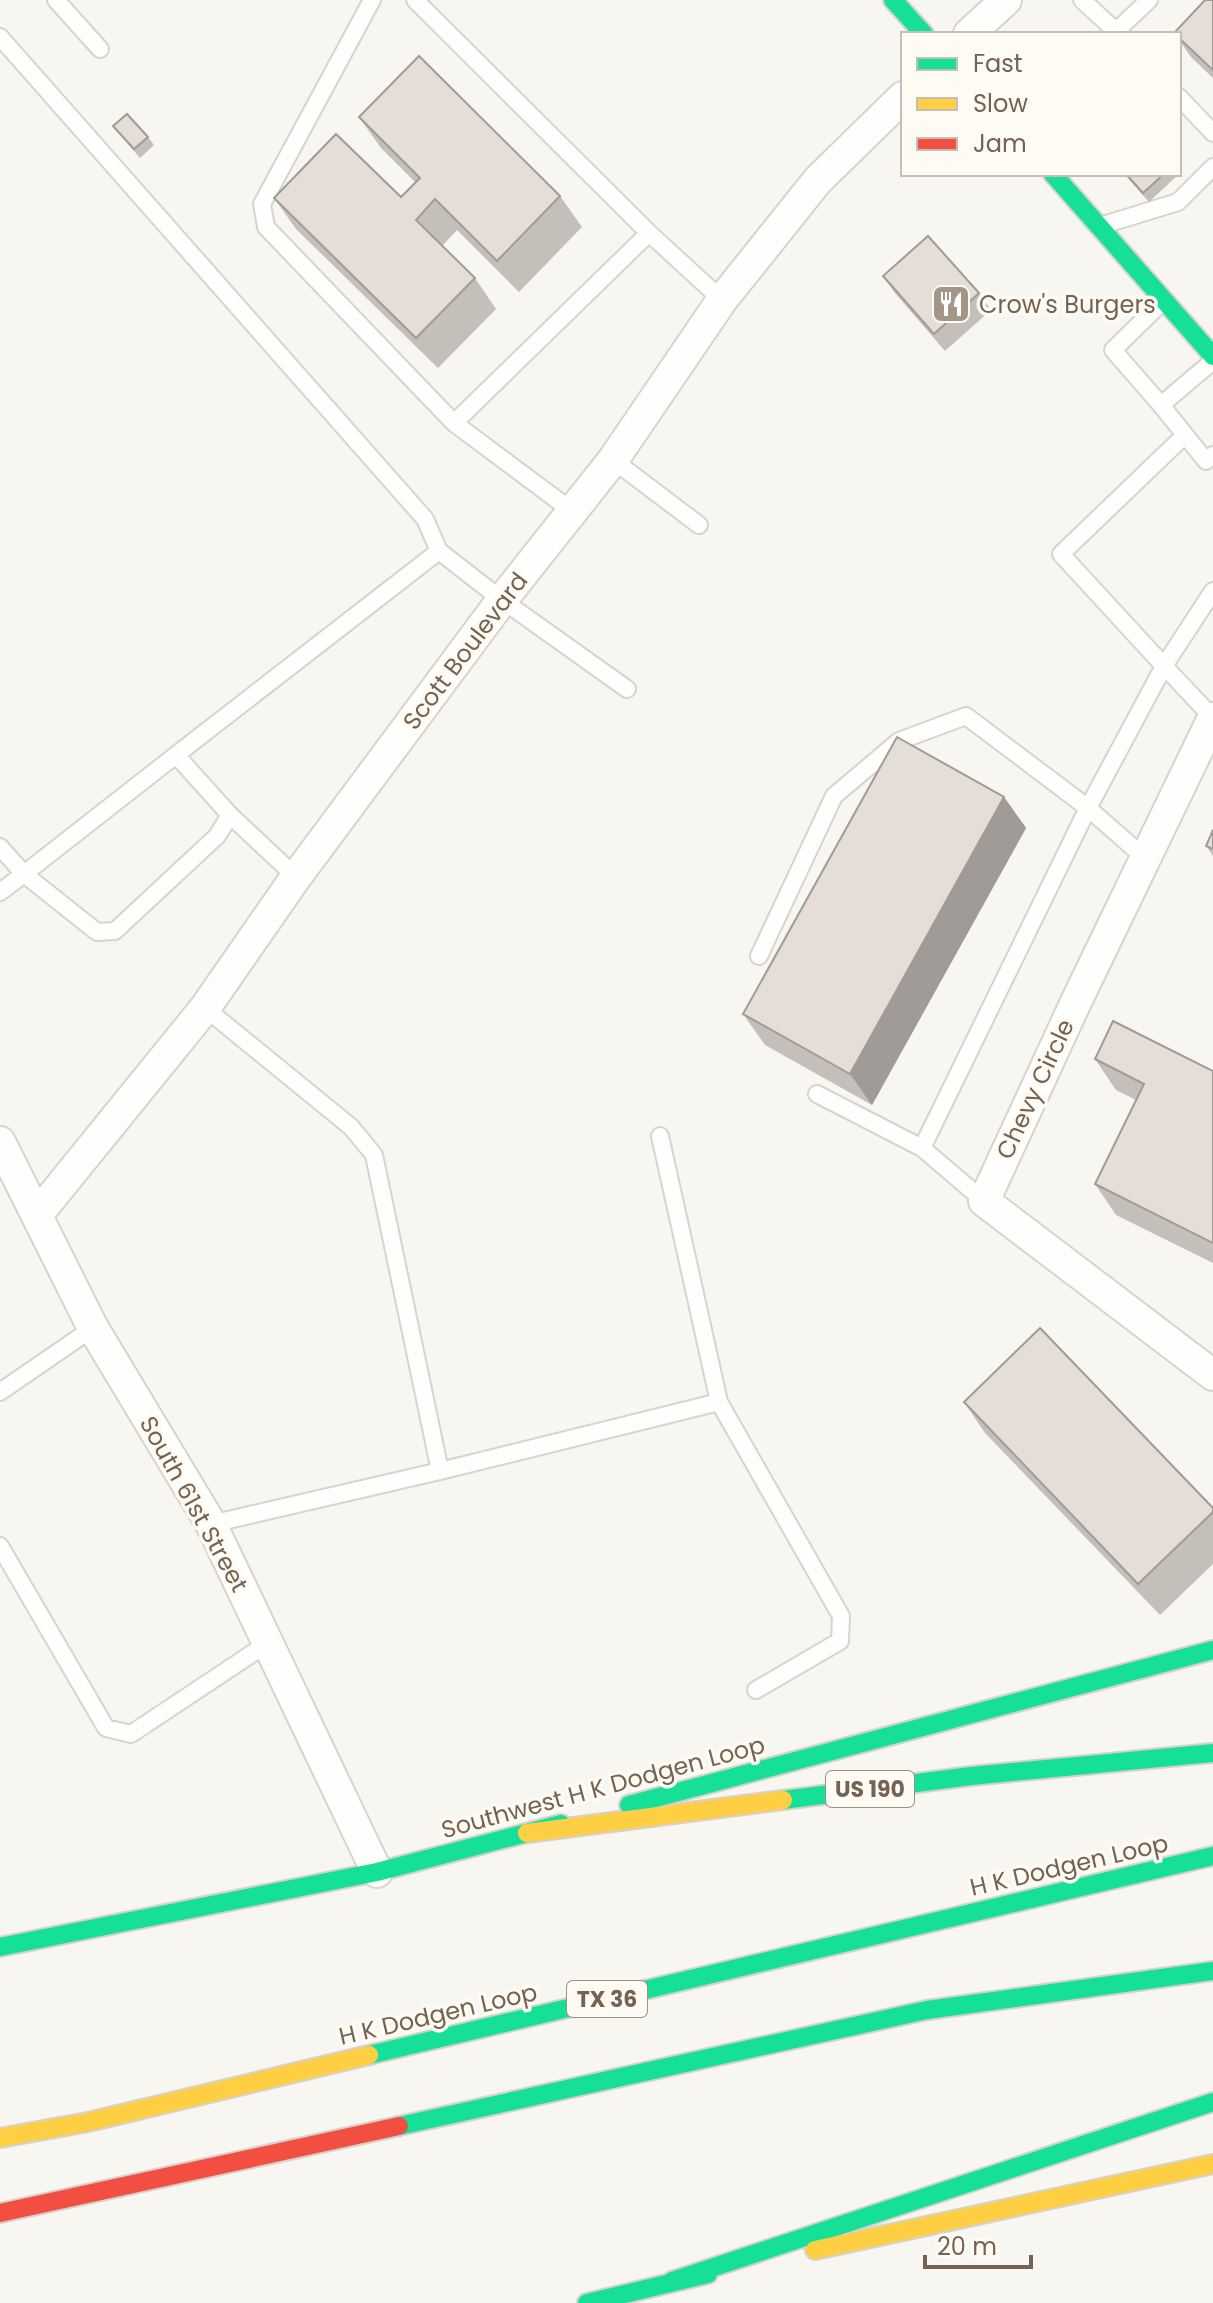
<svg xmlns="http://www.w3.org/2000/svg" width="1213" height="2303" font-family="Poppins,sans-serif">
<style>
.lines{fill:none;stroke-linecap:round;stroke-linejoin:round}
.lane-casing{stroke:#d8d3ce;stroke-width:20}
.street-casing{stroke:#d8d3ce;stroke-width:34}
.fast-casing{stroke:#d6d2cb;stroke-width:22}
.slow-casing{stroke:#d6d2cb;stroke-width:22}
.jam-casing{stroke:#d6d2cb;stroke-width:22}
.lane{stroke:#fefefd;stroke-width:16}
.street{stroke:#fefefd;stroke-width:30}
.fast{stroke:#16e098;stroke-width:18}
.slow{stroke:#ffcf43;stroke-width:18}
.jam{stroke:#f24e42;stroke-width:18}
.wall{fill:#c4bfb9}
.shaded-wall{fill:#a09b96}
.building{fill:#e4ded7;stroke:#a09b96;stroke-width:2}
.labels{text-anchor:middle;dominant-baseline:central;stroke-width:7;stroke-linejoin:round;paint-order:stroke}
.shield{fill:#fefbf4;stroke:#9e9082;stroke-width:2}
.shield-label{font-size:22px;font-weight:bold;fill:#756251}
.poi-label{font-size:24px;fill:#756251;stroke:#fefbf4;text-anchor:start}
.street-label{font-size:24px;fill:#756251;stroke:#fefbf4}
</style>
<rect width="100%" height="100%" fill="#f8f6f0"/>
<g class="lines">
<g class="lane-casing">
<path id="lane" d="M56,0L100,49
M372,0L262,204L266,227L454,423L572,511
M415,0L649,233L722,300
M1082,0L1119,34
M1113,34L1149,0
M0,37L425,519L439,551L502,600L627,689
M1179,97L1213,133
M1100,226L1178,202L1213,167
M1164,300L1113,350L1161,405L1213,361
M1161,405L1206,461L1213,455
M454,423L649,233
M613,460L699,525
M1213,591L1164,666L1213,718
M230,815L176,755L439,551
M0,847L24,874L176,755
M0,892L24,874L97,932L115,931L217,836L230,815L296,877
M759,956L834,796L899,741L966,716L1088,808L1164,666L1061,554L1185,435
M205,1008L351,1127L374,1155L440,1471
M817,1094L922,1148
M984,1201L922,1148L1088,808L1145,858
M0,1392L93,1328
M719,1402L841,1616L840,1641L756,1690
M211,1524L440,1471L719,1402L660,1136
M0,1546L106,1728L131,1734L268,1643"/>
</g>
<g class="street-casing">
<path id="street" d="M969,34L1006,0
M1213,718L1075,1004L984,1201L1213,1375
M0,1142L93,1328L211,1524L377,1872
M37,1215L205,1008L296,877L502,600L613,460L722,300L818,180L903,97"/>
</g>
<g class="fast-casing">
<path id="fast" d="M893,0L924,34
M1053,174L1213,356
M783,1800L971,1776L1213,1753
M629,1805L1213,1650
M0,1947L377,1872L561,1824
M369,2055L1213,1856
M399,2126L927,2010L1213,1971
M672,2281L1213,2102
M587,2303L708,2274"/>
</g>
<g class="slow-casing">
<path id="slow" d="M527,1833L783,1800
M0,2138L88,2122L369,2055
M815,2250L1213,2164"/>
</g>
<g class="jam-casing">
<path id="jam" d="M0,2213L399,2126"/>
</g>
<use href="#lane" class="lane"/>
<use href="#street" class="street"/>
<use href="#fast" class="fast"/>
<use href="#slow" class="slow"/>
<use href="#jam" class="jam"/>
</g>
<path class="wall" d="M1213,0V78L1191,57L1179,40V34Z
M359,117L560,196L582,227L519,292L457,230L442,246L475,278L496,309L438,368L296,229L274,198L401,197L415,182L381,148Z
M113,126L148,137L154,145L140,158Z
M1179,169L1181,172L1149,202L1124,174H1179Z
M883,276L979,293L991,310L945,351L895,293Z
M1004,797L1026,828L872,1105L765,1045L743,1014Z
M1213,830V856L1206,846Z
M1095,1059L1213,1071V1263L1116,1215L1095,1184L1136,1100L1116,1090Z
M964,1402L1213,1508V1564L1160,1615L985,1433Z"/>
<path class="shaded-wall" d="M1004,797L1026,828L872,1105L850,1074Z"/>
<path class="building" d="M1205,0H1213V70L1179,38V34L1174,33Z
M419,56L560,196L497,261L435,199L416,220L475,278L416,338L274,198L336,134L401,197L420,178L359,117Z
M127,114L148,137L134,149L113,126Z
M1126,174H1164L1143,193Z
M928,236L979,293L934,334L883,276Z
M897,737L1004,797L850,1074L743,1014Z
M1213,830V849L1206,846Z
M1113,1021L1213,1071V1243L1095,1184L1144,1084L1095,1059Z
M1040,1328L1213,1508V1512L1138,1584L964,1402Z"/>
<defs>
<g id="restaurant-square" transform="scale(2)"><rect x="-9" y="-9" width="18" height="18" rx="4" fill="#a39689" stroke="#fefbf4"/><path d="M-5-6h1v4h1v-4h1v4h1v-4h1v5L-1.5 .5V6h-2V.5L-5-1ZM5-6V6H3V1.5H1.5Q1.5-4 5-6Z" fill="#fff"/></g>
</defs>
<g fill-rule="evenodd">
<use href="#restaurant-square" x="951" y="304"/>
</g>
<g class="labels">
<g class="shield">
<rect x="826" y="1771" width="88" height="36" rx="6"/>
<rect x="567" y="1981" width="80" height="36" rx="6"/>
</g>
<g class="shield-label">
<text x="870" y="1789">US 190</text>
<text x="607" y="1999">TX 36</text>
</g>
<g class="poi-label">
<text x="979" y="304">Crow's Burgers</text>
</g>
<g class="street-label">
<text transform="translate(465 651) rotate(-53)">Scott Boulevard</text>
<text transform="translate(1035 1089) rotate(-65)">Chevy Circle</text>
<text transform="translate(194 1504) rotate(61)">South 61st Street</text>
<text transform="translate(603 1787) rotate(-15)">Southwest H K Dodgen Loop</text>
<text transform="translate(1069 1865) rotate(-13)">H K Dodgen Loop</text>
<text transform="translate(438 2014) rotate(-13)">H K Dodgen Loop</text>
</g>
</g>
<rect x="901" y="32" width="280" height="144" fill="#fefbf4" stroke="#c7beb3" stroke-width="2"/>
<rect x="917" y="58" width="40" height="12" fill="#16e098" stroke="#c7beb3" stroke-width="2"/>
<text x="973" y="72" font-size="24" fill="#756251">Fast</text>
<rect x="917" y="98" width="40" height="12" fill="#ffcf43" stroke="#c7beb3" stroke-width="2"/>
<text x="973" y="112" font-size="24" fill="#756251">Slow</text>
<rect x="917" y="138" width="40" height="12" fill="#f24e42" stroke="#c7beb3" stroke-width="2"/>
<text x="973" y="152" font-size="24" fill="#756251">Jam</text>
<path d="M925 2255v12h106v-12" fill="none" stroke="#756251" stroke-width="4"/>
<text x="937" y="2255" font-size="24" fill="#756251" stroke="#fefbf4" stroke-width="6" paint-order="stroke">20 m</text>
</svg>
